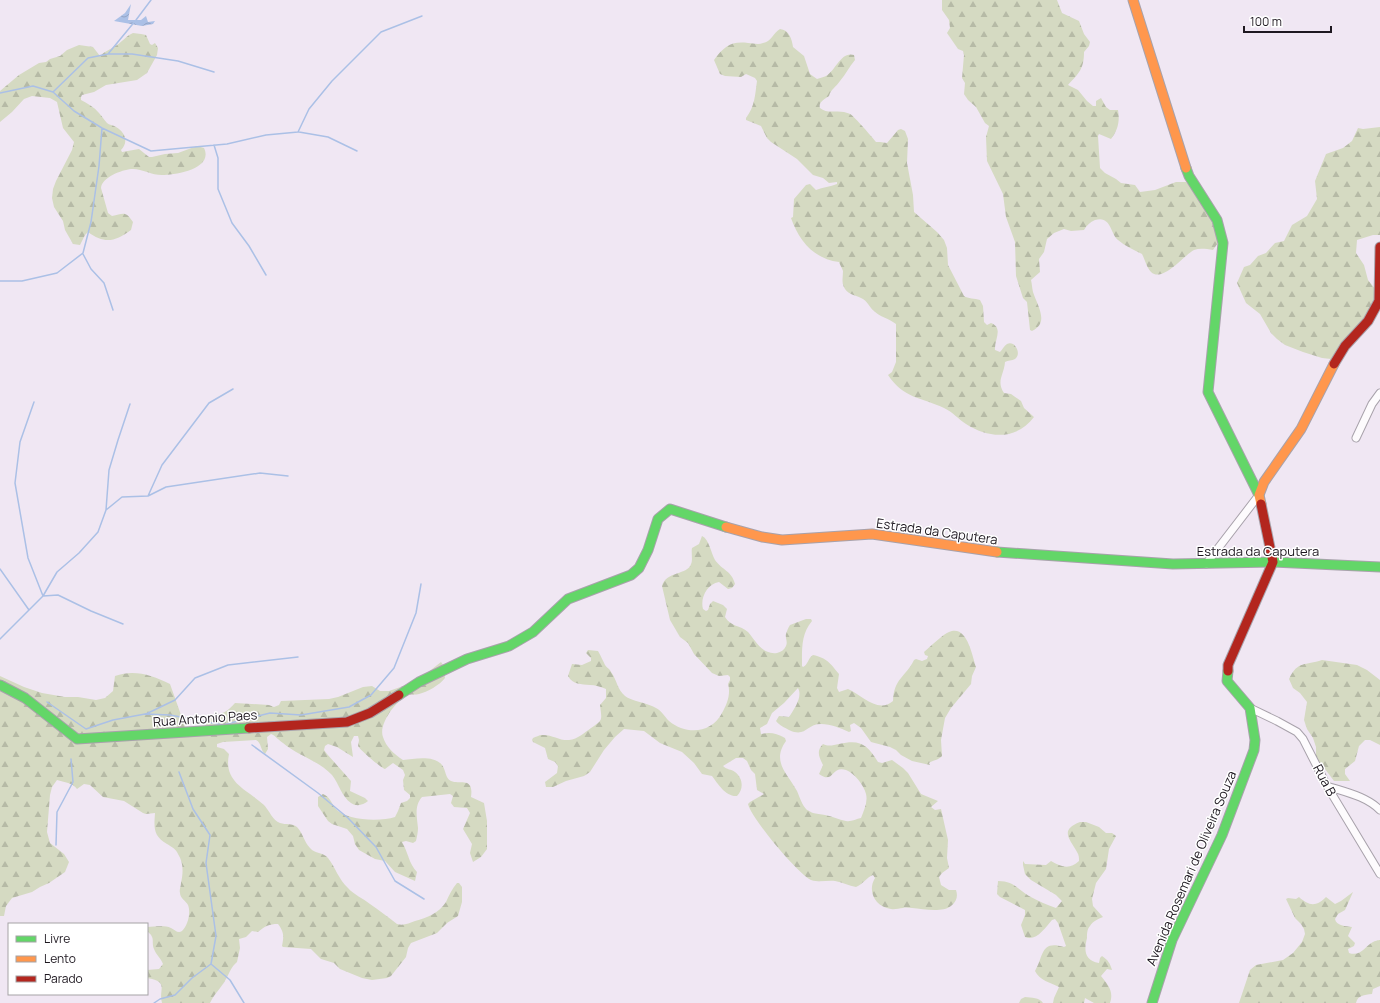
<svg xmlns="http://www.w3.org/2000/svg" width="1380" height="1003" font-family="Manrope,sans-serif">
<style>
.forest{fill:url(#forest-firs)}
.water{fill:url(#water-waves)}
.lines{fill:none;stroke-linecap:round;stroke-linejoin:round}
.stream{stroke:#abc0e6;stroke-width:1.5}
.street-casing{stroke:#a8a2ab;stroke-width:9}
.fast-casing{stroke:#a8a2ab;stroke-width:11}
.slow-casing{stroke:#a8a2ab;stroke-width:11}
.jam-casing{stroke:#a8a2ab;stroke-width:11}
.street{stroke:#fdfbfd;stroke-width:7}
.fast{stroke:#63d668;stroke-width:9}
.slow{stroke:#ff974d;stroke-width:9}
.jam{stroke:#b3261e;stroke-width:9}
.labels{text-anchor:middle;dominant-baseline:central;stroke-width:3;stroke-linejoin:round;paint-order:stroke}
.street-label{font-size:13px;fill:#1e1820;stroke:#fff}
</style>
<defs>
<pattern id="forest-firs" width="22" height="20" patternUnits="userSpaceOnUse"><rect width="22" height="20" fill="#d5dac2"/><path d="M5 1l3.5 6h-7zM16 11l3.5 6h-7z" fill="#b6baa6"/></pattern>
<pattern id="water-waves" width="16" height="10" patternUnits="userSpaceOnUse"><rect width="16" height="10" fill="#abc0e6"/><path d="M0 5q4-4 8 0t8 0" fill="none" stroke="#93a4c5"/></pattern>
</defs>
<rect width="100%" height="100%" fill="#f0e7f3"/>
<path class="forest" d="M942,0H1057L1062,13L1079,21L1084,34L1090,42L1089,46L1084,52C1084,69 1079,73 1068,85L1078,90L1087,101L1093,106H1096V101L1101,98L1106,107L1110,110H1118C1120,121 1118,130 1111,139L1099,134L1098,136L1100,168L1105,173L1116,179L1121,183L1135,185L1140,192L1155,190L1176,182H1186L1203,200L1220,240L1213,250C1206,249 1200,248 1194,250C1184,255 1163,283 1151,272C1147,268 1145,260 1142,254C1134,250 1125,246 1118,240C1110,233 1111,215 1095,220C1090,222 1087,225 1084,230L1071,231L1064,229L1054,233L1047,239L1044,252L1039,259L1040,272L1031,280C1032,284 1032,288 1033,292C1037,305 1050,323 1032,331L1030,330L1027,302L1023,298L1016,276L1015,242L1006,217L1003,194L987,161L986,137L989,126L985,123L976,107L968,100L964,94L965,83L962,78L964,55L963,51L958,49L947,33L950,28L949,20L942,10Z
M780,29C789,30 792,39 793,47L804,56L810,74L817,79C820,78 824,77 826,76C836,70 841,51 854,55L855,60C849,67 846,74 840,81C836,87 831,89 829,96C825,99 818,102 820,108C827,114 836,110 844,112C846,113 849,113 850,114C854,116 873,138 876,142H880L887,143L898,130L901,129L905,131L908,139L907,163L913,195L914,212L937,232L944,240L947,248L948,265L964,296C968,299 975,298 980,300L983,306L984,322L987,325L991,323C1004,328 994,340 995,350L1000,352C1002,350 1004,346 1007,344C1015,340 1022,354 1015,359C1012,361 1008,360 1005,362C1004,375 996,381 1004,393L1011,394L1021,401L1024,408L1034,417C1017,440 989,439 966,424C958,419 953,412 944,408C921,397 904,399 888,375L892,372L896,362V324C888,318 880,317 874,311C869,307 868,301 861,298C856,295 849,295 845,289C841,283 843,277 843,271C842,268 840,265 839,262C814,259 799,241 791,218L793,217L794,199L806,185L810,184L816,190C823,187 830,187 837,184V182L829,183L823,178L813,175L797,159L771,142L767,138L761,126L746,120V118C755,106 755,95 757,81L755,78L746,74L741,77L725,76L720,74L714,60C724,47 730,41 748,43C753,43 758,45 763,43C771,42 773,33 780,29Z
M133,33L141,34L146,35L150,44L152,45L155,43L158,48L157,55L147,73L137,80L106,85L94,92L82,95L81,97V100C87,103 94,107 99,113C102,116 104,120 107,123C109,125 113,125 116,127C125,132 129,142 121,150L122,152L139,149L149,157H152L165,154L178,153L197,146L204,148C214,169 175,175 162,175C151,175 141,168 131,169C122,170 102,177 101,188L108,213L112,216C124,213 126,211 133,222L131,230C115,242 104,244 88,232L85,235L80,245L73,244L65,230L63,221L54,207L52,198L53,189L56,181L72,150L74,142L63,128L57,102L50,98L32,96L24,99L12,112L0,122V91L19,75L39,63L46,62L50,59L60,56L67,50L79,45L93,47L100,56C105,51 111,49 117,45C123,41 126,36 133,33Z
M1380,127V235H1373L1357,240L1356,253L1364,265L1368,280L1380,295V307L1338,354L1331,359L1322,358L1303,352L1285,345L1277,339L1271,333L1260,314L1246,303L1237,283L1244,267L1250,265L1258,256L1266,253L1275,243L1284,241L1292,225L1307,216L1317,199L1315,181L1326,154L1343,148L1352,141L1358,128L1363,129Z
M702,536C709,539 711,553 715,560C722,570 732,571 735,584L732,588L728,589L719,582C707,584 700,598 703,609L706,611L708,610L710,604L713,601L723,605L727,609L725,617C731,627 740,625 748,632C756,641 762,655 777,653C781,652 784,650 786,646C788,642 785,638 786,634C787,631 788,628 790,625L806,619H811L812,621C801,634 802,649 802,666L803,667C808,665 808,658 813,655C827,658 830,663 839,674L837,688L839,692L848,689C862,695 878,714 893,701C894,678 905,678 914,660L916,659L922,661L927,659L928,656L925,655L924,652C930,647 943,634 949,632C967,624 972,655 976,667L972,676L971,684L951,708L945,718L941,740L942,756C939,760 933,760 929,763L930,765L912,761L901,755L896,750L890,747L871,742L861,728L854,723L850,725L851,731L849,732C840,728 831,724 821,724C806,724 806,738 789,730C784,727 780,726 776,721L779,716L789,717C794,709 803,697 798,688L784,703L772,713L767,724L760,728L761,734C770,732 776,733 785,738L786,741C771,762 788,774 797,791C800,798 802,805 807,810C808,810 812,813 813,813C816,814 821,814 825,815C832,816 839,820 846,821C851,822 856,819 861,818C864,810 868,802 866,794C864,785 854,773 846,770C831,765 834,785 819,774L823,765C819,757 816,751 823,744C829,747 833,745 839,744C860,739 867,744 878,762L882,763L892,760L903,768L908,773L921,794L938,801L931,807L935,810L941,809L948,840L947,858L949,868L942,873L939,877L941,885L949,890H956C958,896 957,901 951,906C942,913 923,909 912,908C909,908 906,907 903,908C899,908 895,910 891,909C875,907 867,891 875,878L873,875C867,877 863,884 856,887C849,886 842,882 835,881C827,880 820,883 811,880C798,874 751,818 748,804L750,802L764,794L757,790L755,774L751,770L747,761L743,758H736L723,766C727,770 731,769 735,772C743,778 744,789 737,796C726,797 718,784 712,776L702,774L694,763L682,752L660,743L644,731L624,729L615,737L604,750L590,772L584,776L566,781L553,787H546L545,782L557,773L558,766L555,762L548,759L545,748L533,742L532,740L533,738C536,737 539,735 542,735C551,734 560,741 569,740C578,739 584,733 591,728C603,720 602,721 600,705L606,698V689C601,687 595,685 590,685C581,684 573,685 568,676L572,664L582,665L591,661V658L586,653L588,650L598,651C601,656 603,661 605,665C607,668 610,669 611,672C617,680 617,689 625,696C631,701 648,703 656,708C662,711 665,717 669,721C686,735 711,734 722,713C727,704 731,694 728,684L730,680V677L728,675L719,676L712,673L694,654L688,643L680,637L670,620L662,586C666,571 688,575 691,564C693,561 691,552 692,548L699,544Z
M1322,660L1357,665L1367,670L1380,680V745L1370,740H1365L1359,746L1355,761L1345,769V774L1350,781H1334L1316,757V747L1313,738L1307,729L1304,720L1307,702L1300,693L1293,688L1289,679C1298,660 1305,666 1322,660Z
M441,662L443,665L445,678C440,685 427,692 419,694C416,695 412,694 409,695C397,699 378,724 383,737C386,747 394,754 403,760C414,759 434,755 442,765C446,770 445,778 451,781C460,785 474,776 471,797L484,803L487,821V849L481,857L473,862L470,853L472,844L463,829L470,813L467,808L454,807L451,803L453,796L450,794L422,797C414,806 417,817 418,828C418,832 417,836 416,841L413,843L406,841L402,842C408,852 409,864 417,872L415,881L395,872L385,861L375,859L359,850L355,844L353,836L347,829L332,824L328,821L318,806V797L323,794C330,797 331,802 335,808C346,821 380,822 395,817L398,811L401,803L407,801L410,798V795L404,790L403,780L405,775L403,770L393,763L385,769C381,768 360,750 358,746L359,740L358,736H354L351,742L353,757L337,747L328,744L325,746L324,750L327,754L351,781L350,791L365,798L368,801C363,805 357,807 351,803C342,797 339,784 332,775C318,760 298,756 283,743C278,740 276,736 271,734L267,737L268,749L265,754C260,750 262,743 256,740L223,742L217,744V747L224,749L229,754C223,783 247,789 264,805C269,810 273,821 280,823C286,825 292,823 297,827C303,833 304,842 310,848C315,854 323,852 328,858C335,867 339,880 348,888C354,895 363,898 370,904C379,910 388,917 397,924C404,926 409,923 415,921C427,918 439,913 446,902C449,895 452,889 457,883H459L462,887V902L458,916L447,923L437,933L411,943L408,948L406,957L391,976L387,978L372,980L362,978L340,969L334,963L321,959L311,949L283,947L282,946C284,936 284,932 278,924C269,924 265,926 258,932L252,931L246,937L239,939L240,948L237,962C231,967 230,972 226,979C222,987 214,994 210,1003H162C158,989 170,982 147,978V970L159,969L163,964C161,958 156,955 154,949C151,941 156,938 147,931V927C155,927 164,925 171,928C175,930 178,934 182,931C188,926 191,912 188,905C186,901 180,898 180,893C179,890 181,886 181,883C183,874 184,863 178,854C176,849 172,847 167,844C153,836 154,828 155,813L146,814L143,813L124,801L103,797L90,785L84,784L77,789C73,783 64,782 57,780L52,787L50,795L47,832L50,843L64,854L69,862L65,872L49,883L40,887L32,892L12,898L6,906L4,916H0V676L24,687L42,693L65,697H78L96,700L105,698L113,691L115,676C134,669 152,675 170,684L186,729L202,731L212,715C223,714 227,712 235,703L269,705L274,707L279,705L281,701L329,699L338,697L363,687L372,686L380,691H389L406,685L427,673Z
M1080,822H1086L1099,827L1106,833H1112L1116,836L1109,849L1106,869L1096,883L1092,899L1093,906L1103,917C1098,919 1093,921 1090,926C1087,929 1087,934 1087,938C1084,950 1084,960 1099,963L1100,958L1102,956C1108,960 1110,963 1112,970L1107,969L1101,976C1108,985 1114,991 1110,1003H1094L1085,998L1084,1003H1053L1054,998L1059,987C1051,983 1039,980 1035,971C1044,956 1040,940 1064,947L1066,946L1058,923L1055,919L1052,920C1045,928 1036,942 1025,937L1021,925L1025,915V910L1000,897L997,894L998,881C1014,881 1017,889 1029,896C1038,901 1047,905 1056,908L1062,901L1056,895L1031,880L1025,874L1023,865V861L1025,864L1046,865L1051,861C1061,867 1070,870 1079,861C1079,858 1079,855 1077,852C1070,839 1059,830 1080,822Z
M1353,892L1345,910L1338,914L1335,919C1336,926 1346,926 1352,927L1348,936L1355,943L1354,946L1348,949L1349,953C1361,957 1365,946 1373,942C1374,941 1379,940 1380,940V986L1373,989L1372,994C1364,995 1358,995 1356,1003H1239L1250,970L1256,965L1283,960L1293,953L1302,942L1305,934L1304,929L1301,924L1295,918L1286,899L1288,898L1296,899L1299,897C1309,906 1316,907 1326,897L1335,904L1341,901Z
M1025,997C1032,998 1039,997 1043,1003H1019L1021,999Z"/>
<path class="water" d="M131,4L128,20H141L146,16L148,22L155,21L153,24L142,26L114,21L125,13Z"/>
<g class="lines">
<path class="stream" d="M108,54H132L178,61L214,72
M53,92L88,58L108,54L136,20L151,0
M0,93L33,86L53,92L74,111L102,128L151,151L227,144L266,135L298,132L309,109L332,81L381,32L422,16
M299,132L328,137L357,151
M214,145L218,158V189L232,223L249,246L266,275
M83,254L91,269L104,283L113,310
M0,281H22L57,273L83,253L91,222L99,166L102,128
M34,402L20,442L15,483L28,558L43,596L58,595L91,611L123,624
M148,496L162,465L209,403L233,389
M106,510L109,470L118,440L130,404
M0,569L29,610
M0,639L43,596L57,572L79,553L98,532L106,510L122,497L148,496L166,487L260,473L288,476
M47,702L86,729L113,720L145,714L170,715L223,725L270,713L301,715L349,707L371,695L394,668L416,613L421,584
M146,714L175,700L195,678L228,665L298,657
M252,745L318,793L348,818L376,847L395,881L424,899
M179,772L193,809L210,835L206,863L216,936L211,964L230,980L244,1003
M56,845L57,812L73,782L71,759
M154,1003L160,999L175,995L192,978L211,964"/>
<g class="street-casing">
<path id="street" d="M1356,438L1372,404L1380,393
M1206,564L1259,495
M1250,708L1277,721L1297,732L1303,739L1327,786L1380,874
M1327,786C1345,792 1366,796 1380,810"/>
</g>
<g class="fast-casing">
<path id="fast" d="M1186,168L1189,176L1217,220L1223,243L1208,392L1259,495
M997,552L1173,564L1273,562L1380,567
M0,685L25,698L77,739L249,728
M399,695L419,682L467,659L509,646L533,632L568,599L631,575L639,568L648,550L658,519L670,509L726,527
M1152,1003L1172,940L1222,835L1254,750L1255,740L1250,708L1227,681L1228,671"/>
</g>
<g class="slow-casing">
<path id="slow" d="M1133,0L1186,168
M1261,504L1259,495L1264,482L1301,429L1334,364
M726,527L762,537L782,540L872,534L997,552"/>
</g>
<g class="jam-casing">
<path id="jam" d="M1334,364L1345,346L1368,321L1379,301L1380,247
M1228,671V665L1273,562L1261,504
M249,728L347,722L370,713L399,695"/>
</g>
<use href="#street" class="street"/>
<use href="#fast" class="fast"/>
<use href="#slow" class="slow"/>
<use href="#jam" class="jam"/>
</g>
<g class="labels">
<g class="street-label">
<text transform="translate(937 531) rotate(8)">Estrada da Caputera</text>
<text x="1258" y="551">Estrada da Caputera</text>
<text transform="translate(205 718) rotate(-4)">Rua Antonio Paes</text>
<text transform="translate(1325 780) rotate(62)">Rua B</text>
<text transform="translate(1191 868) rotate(-67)">Avenida Rosemari de Oliveira Souza</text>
</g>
</g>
<rect x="8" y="923" width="140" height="72" fill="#ffffff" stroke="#a5a3a6"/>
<rect x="16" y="936" width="20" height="6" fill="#63d668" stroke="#a5a3a6"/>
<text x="44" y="943" font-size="12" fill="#1e1820">Livre</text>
<rect x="16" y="956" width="20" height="6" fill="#ff974d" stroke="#a5a3a6"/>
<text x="44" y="963" font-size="12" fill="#1e1820">Lento</text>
<rect x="16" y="976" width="20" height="6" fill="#b3261e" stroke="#a5a3a6"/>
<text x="44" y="983" font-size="12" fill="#1e1820">Parado</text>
<path d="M1244 26v6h87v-6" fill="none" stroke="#1e1820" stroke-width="2"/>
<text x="1250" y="26" font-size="12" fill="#1e1820" stroke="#ffffff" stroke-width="3" paint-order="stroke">100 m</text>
</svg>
